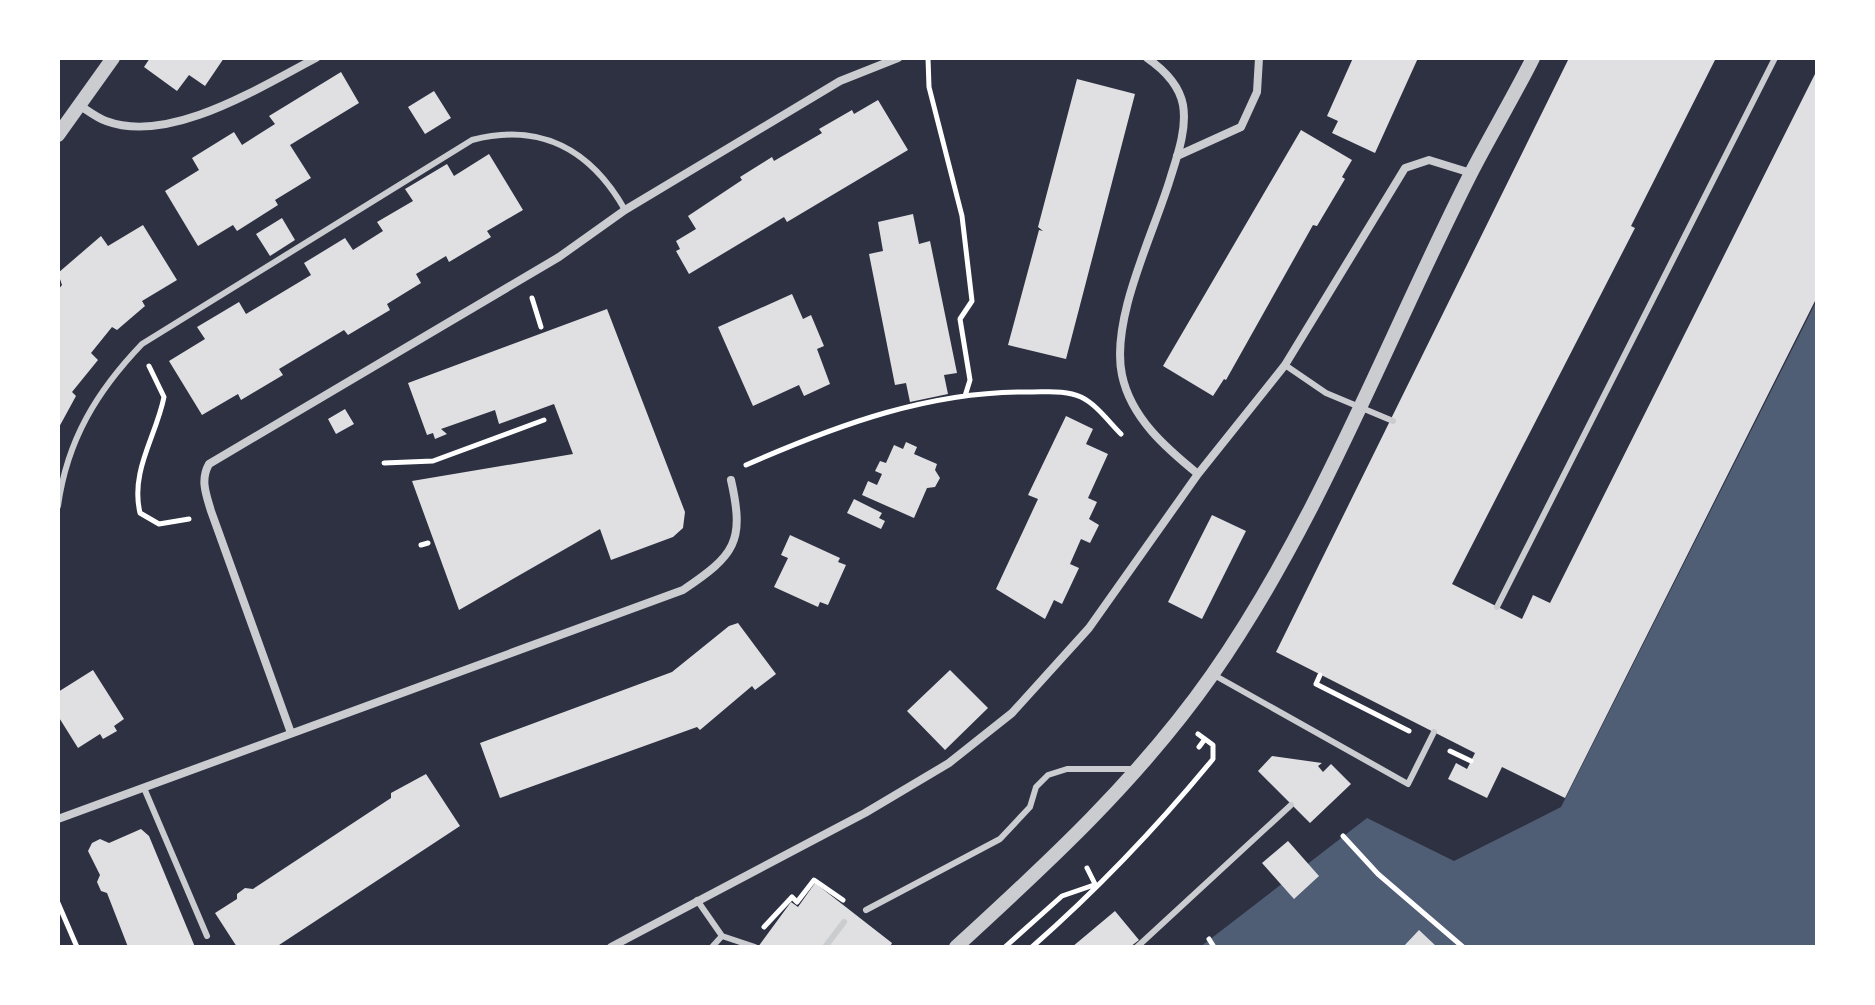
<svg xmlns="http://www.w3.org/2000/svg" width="1875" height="1005" font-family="'Zilla Slab',serif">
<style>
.water{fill:#4f5d75}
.building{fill:#e0e0e3}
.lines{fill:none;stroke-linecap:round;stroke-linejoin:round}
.path{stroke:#fff;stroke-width:5}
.service{stroke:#caccd0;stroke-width:6}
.minor{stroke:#caccd0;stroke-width:8}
.tertiary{stroke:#caccd0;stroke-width:14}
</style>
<rect width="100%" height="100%" fill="#2d3142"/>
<path class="water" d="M1817,300V947H1200L1367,818L1454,861L1561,807Z"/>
<path class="building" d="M150,58H224L205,86L189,75L177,91L144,67Z
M1353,58H1418L1375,153L1332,133L1338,121L1327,116Z
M1569,58H1716L1631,226L1635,228L1452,584L1522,619L1533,595L1550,603L1817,70V297L1565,798L1502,767L1487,798L1448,779L1456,763L1467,769L1475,753L1276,652Z
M341,72L359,103L290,145L311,178L275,200L278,205L237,231L233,225L198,246L165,191L199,170L192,158L234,132L242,145L275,124L269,116Z
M1077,79L1135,94L1066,359L1008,345L1039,230L1043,231L1038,227Z
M434,91L451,118L425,134L408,107Z
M878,100L908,150L787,222L784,217L689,274L676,251L680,249L676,241L696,229L688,216L742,180L740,177L772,157L774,161L822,133L819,129L852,110L854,114Z
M1301,130L1352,160L1342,177L1345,179L1317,226L1313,225L1226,380L1224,379L1213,396L1163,366Z
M489,154L523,210L487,231L491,237L449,262L446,256L416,274L421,283L387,304L390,310L348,335L344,330L279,369L283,375L241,400L238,394L202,415L169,361L205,339L197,327L239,302L246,314L311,275L304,263L345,238L353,250L383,231L377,222L413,201L405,189L447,164L454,176Z
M913,214L919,244L930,241L957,373L944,375L948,394L910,402L906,383L895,385L869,254L883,251L878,222Z
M282,218L295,240L270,256L256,234Z
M143,225L177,280L142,301L145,306L117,330L112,327L91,353L98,360L72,392L76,396L58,429V290L62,285L58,273L101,236L108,246Z
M792,294L803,319L811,315L824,346L817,349L830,384L804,396L799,385L753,406L718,327Z
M607,309L685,512L683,528L673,537L611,560L600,529L459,610L412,481L573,454L554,404L499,424L495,410L441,429L447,434L435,439L433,433L427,435L408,383Z
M345,409L354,424L336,434L328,419Z
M1066,416L1093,429L1086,444L1108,454L1088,498L1097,502L1089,519L1099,525L1090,543L1081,539L1070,564L1079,568L1062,604L1054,600L1045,619L996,589L1038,499L1028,495Z
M906,442L917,447L914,454L937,464L935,470L940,478L935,487L927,488L914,518L862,495L868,481L877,485L882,474L875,471L880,461L886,463L894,445L903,449Z
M854,499L882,513L879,518L885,521L881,529L847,513Z
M1212,515L1246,531L1202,619L1168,602Z
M790,535L840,558L838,562L846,565L828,605L820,602L818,607L774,587L788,558L781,555Z
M738,623L776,674L755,690L752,686L700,730L697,727L500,798L480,743L672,672L729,626Z
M93,670L124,719L114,726L117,731L103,739L100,734L78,748L58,716V692Z
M950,670L988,708L945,750L907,711Z
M1272,756L1322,763L1318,766L1323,772L1331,764L1351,784L1310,823L1258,771Z
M426,774L460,826L276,947H237L215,913L237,899V894L245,888L253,889L391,798V793Z
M141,829L149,836L195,947H128L107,893L101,891L97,882L100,875L88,851L92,843L100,839L109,843Z
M1288,841L1319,876L1294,899L1262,863Z
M815,883L892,943L890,947H758L791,902L798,907Z
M1115,911L1139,940L1130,947H1072Z
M1419,930L1437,947H1403Z"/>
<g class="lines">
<path class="path" d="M928,58L929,87L962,216L972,301L960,319L970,380L965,396
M532,298L541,327
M149,366L164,397C156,437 130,471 140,513L159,524L189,519
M384,463L433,461L544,420
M746,465C837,425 932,390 1032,392C1048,392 1066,390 1081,397C1096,404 1109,422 1121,434
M421,545L428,543
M1320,675L1316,684L1409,731
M1199,747L1205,739
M1450,751L1471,761
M1343,836L1378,874L1463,947
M1087,868L1095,884
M58,903L77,947
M764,927L792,897L797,902L814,880L843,900
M1209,939L1214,947
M1005,947L1062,896L1094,885
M1032,947C1098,889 1157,827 1213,759V745L1198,734"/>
<path class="service" d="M1285,365L1326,393L1393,421
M58,506C67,440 97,391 142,344L472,140C541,122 591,150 625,210
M1497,607L1775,58
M1214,675L1408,784L1434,732
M144,788L207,936
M697,900L722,936L712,947
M866,910L1000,839L1030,807L1036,787L1048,775L1067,769H1135
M722,936L755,947
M825,947L844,922
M1137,947L1291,805"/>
<path class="minor" d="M1147,58C1163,69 1179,84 1183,105C1187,128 1178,154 1171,176C1155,231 1110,318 1122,375C1131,418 1166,448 1198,474
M79,105C87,110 97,118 106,121C170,145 260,87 316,58
M1177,156L1241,127L1257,92L1259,58
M291,733L211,511C206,494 200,480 209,464L559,257L625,210L840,81L898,58
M58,819L683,590C735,555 745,542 731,480
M611,947L865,813L949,763L1012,713L1089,628L1198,474L1285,365L1405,168L1429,160L1471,173"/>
<path class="tertiary" d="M58,135L113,58
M956,947C1049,862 1139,779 1212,675C1320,520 1385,343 1470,175C1490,136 1513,98 1533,58"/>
</g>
<rect width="1875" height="1005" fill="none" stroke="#ffffff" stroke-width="120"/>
</svg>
